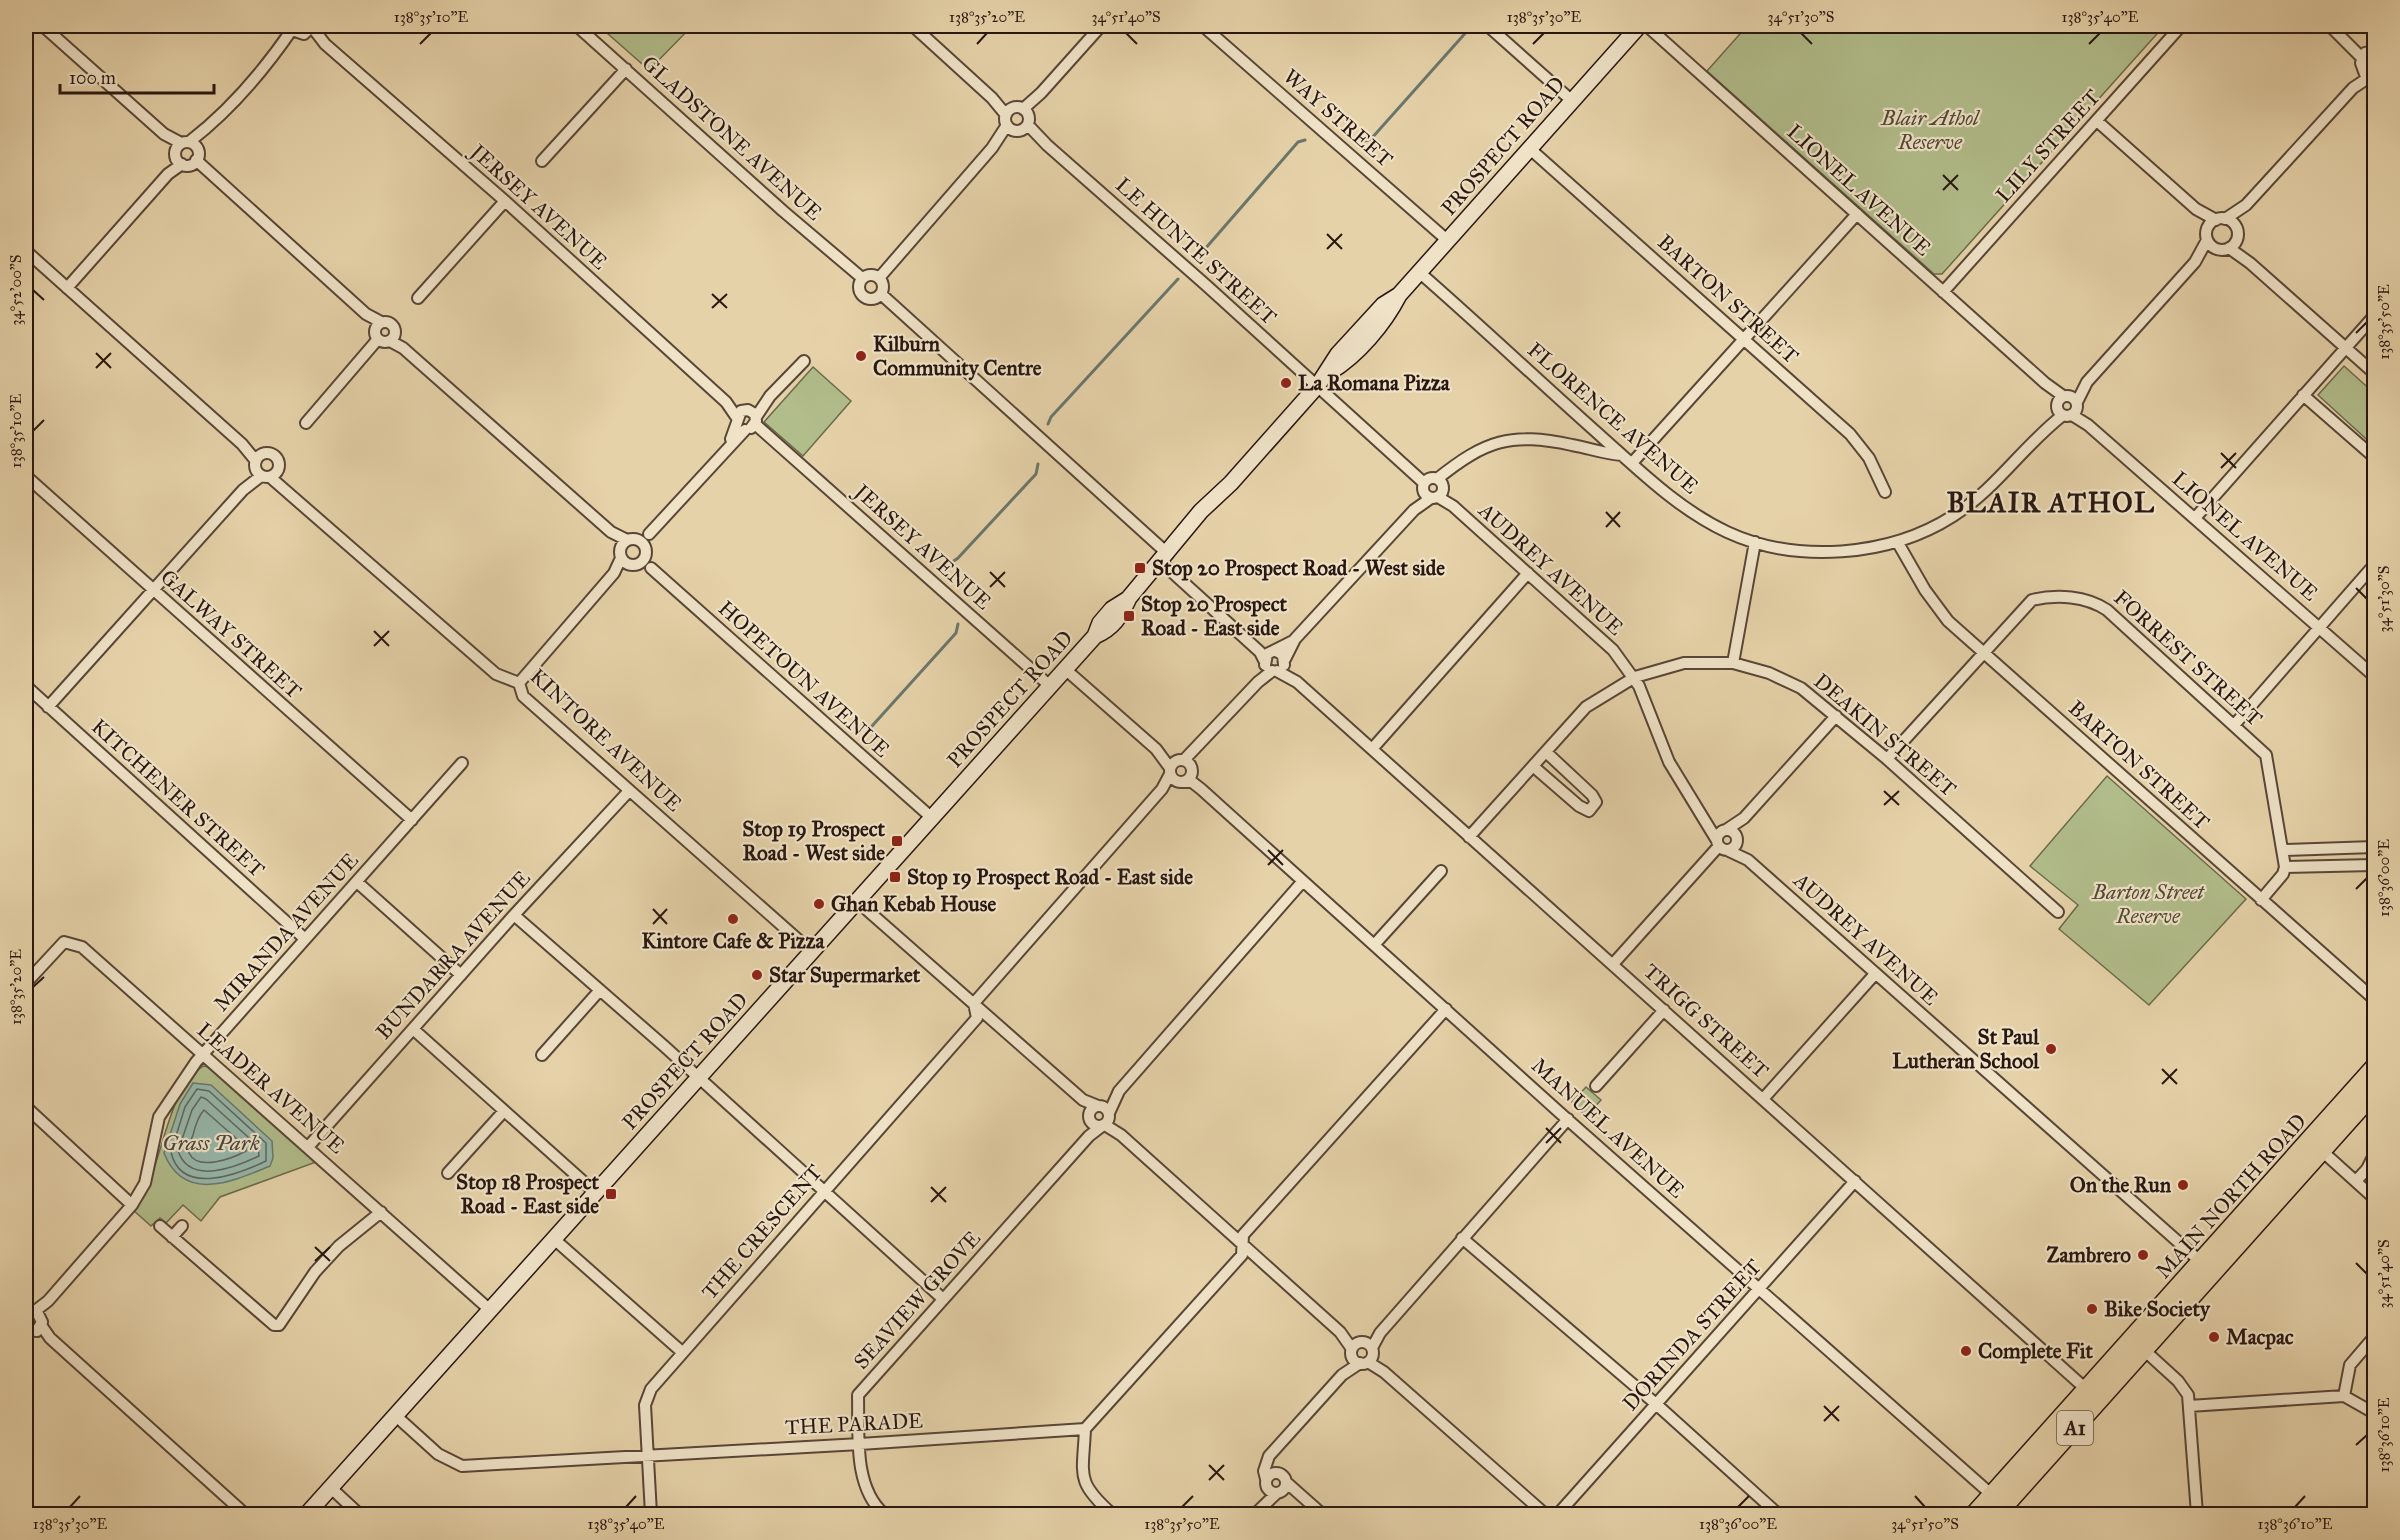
<svg xmlns="http://www.w3.org/2000/svg" width="2400" height="1540" font-family="'IM FELL Great Primer',serif">
<style>
.green{fill:#b1bd8b;stroke:#6c6a4e;stroke-width:1.5}
.water{fill:#96b7ab;stroke:#6a776d;stroke-width:1.5}
.lines{fill:none;stroke-linecap:round;stroke-linejoin:round}
.shore{stroke:#5f675e;stroke-width:1.5}
.stream{stroke:#6a776d;stroke-width:3}
.minor-casing{stroke:#584637;stroke-width:14}
.secondary-casing{stroke:#281711;stroke-width:18}
.trunk-casing{stroke:#281711;stroke-width:21}
.minor{stroke:#efe2c7;stroke-width:10}
.secondary{stroke:#efe2c7;stroke-width:15}
.trunk{stroke:#e6d2a9;stroke-width:18}
.ticks{fill:none;stroke:#281711;stroke-width:2}
.poi-dot{fill:#8f2418;stroke:#efe2c7;stroke-width:2}
.labels{text-anchor:middle;dominant-baseline:central;stroke-width:4.5;stroke-linejoin:round;paint-order:stroke}
.shield{fill:#efe2c7;stroke:#645448;stroke-width:1.5}
.shield-label{font-size:20px;font-weight:bold;fill:#281711}
.street-label{font-size:21px;fill:#281711;stroke:#efe2c7}
.park-label{font-size:21px;font-style:italic;fill:#514936;stroke:#efe2c7}
.poi-label{font-size:21px;font-weight:bold;fill:#281711;stroke:#efe2c7;text-anchor:start}
.water-label{font-size:22px;font-style:italic;fill:#49473f;stroke:#efe2c7}
.district-label{font-size:27px;font-weight:bold;letter-spacing:1.5px;fill:#281711;stroke:#efe2c7}
.neatline{fill:none;stroke:#281711;stroke-width:2}
.ticks-label{font-size:15px;text-anchor:middle;fill:#281711}
</style>
<rect width="100%" height="100%" fill="#e6d2a9"/>
<filter id="stains"><feTurbulence type="fractalNoise" baseFrequency=".00333" numOctaves="4"/><feColorMatrix values="0 0 0 0 .2 0 0 0 0 .09 0 0 0 0 .02 0 0 0 .5 -.17"/></filter>
<radialGradient id="worn" r=".72"><stop offset=".6" stop-color="#630" stop-opacity="0"/><stop offset="1" stop-color="#630" stop-opacity=".3"/></radialGradient>
<path class="green" d="M599,26H692L649,70Z
M1747,26H2164L1942,274H1934L1707,71Z
M2344,366L2374,393V446L2318,395Z
M813,367L851,401L803,456L764,422Z
M2107,776L2246,899L2149,1005L2059,929L2078,905L2030,866Z
M203,1066L209,1067L316,1162L220,1197L201,1221L183,1205L166,1223L160,1218L151,1226L133,1210C164,1173 164,1090 203,1066Z
M1586,1087L1601,1100L1586,1116L1572,1102Z"/>
<path class="water" d="M193,1083L211,1085L272,1141L273,1158L270,1166C234,1181 184,1204 164,1153L180,1104Z"/>
<g class="lines">
<path class="shore" d="M197,1089L209,1091L266,1143V1161C239,1174 181,1197 171,1152L185,1107Z
M201,1097L206,1099L258,1146L259,1156C236,1167 190,1186 178,1151L192,1110Z
M204,1110L246,1147V1151C233,1158 198,1172 189,1153C187,1149 191,1140 193,1135C195,1127 198,1116 204,1110Z"/>
<path class="stream" d="M1361,142L1371,139L1469,29
M1198,257L1298,142L1305,140
M1048,424L1051,417L1178,279
M946,573L948,565L958,558L1036,474L1038,464
M863,736L956,633L958,624"/>
<g class="minor-casing">
<path id="minor" d="M43,26L164,134L181,143
M292,26L295,31L304,34L312,26
M577,26L783,211L862,278
M913,26L992,98L1006,115
M1203,26L1447,240
M1488,26L1571,100
M1647,26L2045,383L2063,396
M2330,26L2362,58
M312,27L325,44L505,201L726,402L737,418
M2374,51L2365,53L2361,63L2365,74L2374,76
M1005 119a12 12 0 1 1 24 0a12 12 0 1 1-24 0Z
M1023,109L1041,93L1101,26
M2097,121L2196,209L2216,220
M1028,125L1047,145L1207,286L1424,483
M189,142C228,112 265,69 293,28
M175 154a12 12 0 1 1 24 0a12 12 0 1 1-24 0Z
M1529,148L1850,434L1869,458L1885,492
M196,160L366,314L381,322
M542,161L626,69
M2206 234a16 16 0 1 1 32 0a16 16 0 1 1-32 0Z
M2225,219L2246,205L2353,88L2371,76
M2229,248L2250,263L2374,373
M26,251L242,444L256,461
M1419,272C1482,327 1542,384 1604,439C1642,473 1680,510 1727,532C1796,564 1889,557 1953,516C1996,489 2023,446 2063,415
M859 287a12 12 0 1 1 24 0a12 12 0 1 1-24 0Z
M879,278L992,148L1007,125
M67,288L168,174L182,164
M1943,292L2181,26
M881,294L1168,554
M418,298L505,201
M375 332a10 10 0 1 1 20 0a10 10 0 1 1-20 0Z
M390,341L403,348L611,532L627,540
M2303,395L2374,457
M2057 406a10 10 0 1 1 20 0a10 10 0 1 1-20 0Z
M2077,402L2087,382L2195,262L2207,240
M2072,415L2088,425L2374,676
M756,417L770,396L804,361
M306,423L378,339
M755,424L1050,686
M731,439L741,411L748,410L755,414L756,421L751,428
M255 465a12 12 0 1 1 24 0a12 12 0 1 1-24 0Z
M1632,463L1857,214
M26,476L412,820
M270,477L496,674L519,683L523,696L812,952
M1423 488a10 10 0 1 1 20 0a10 10 0 1 1-20 0Z
M1437,479C1486,440 1510,432 1572,445C1589,448 1605,454 1622,455
M1438,497L1453,506L1613,650L1639,686L1669,762L1716,839
M2195,518L2374,316
M649,534L745,430
M620 552a13 13 0 1 1 26 0a13 13 0 1 1-26 0Z
M1898,543L1925,590L1948,621L2374,999
M1161,562L1260,652L1264,660
M651,568L932,818
M1276,651L1283,655L1284,665
M1285,659L1295,639L1414,510L1431,498
M1733,663L1755,542
M1265,665L1267,654L1293,641
M1065,669L1156,749L1170,768
M1277,671L1297,682L2087,1390
M519,683L614,573L621,558
M26,686L304,938
M48,707L243,490L261,476
M2235,724L2374,565
M1372,749L1528,573
M1887,759L2032,600C2057,594 2086,596 2107,610L2266,755L2285,867L2283,874L2261,900
M1184,760L1258,682L1272,671
M1170 771a11 11 0 1 1 22 0a11 11 0 1 1-22 0Z
M1534,767L1579,806L1589,811L1596,802L1592,795L1547,753
M1183,782H1192L1201,789L1559,1112L1992,1495
M1717 840a10 10 0 1 1 20 0a10 10 0 1 1-20 0Z
M1726,830L1744,818L1836,716
M1469,837L1586,707L1635,677L1684,663H1733L1769,673L1801,688L1887,759L2058,912
M2283,850L2374,847
M1729,851L1748,860L2202,1263
M2285,867L2374,865
M357,882L461,975
M858,902L1083,1100L1098,1106
M514,915L664,1046L943,1299
M1374,945L1441,871
M1613,964L1718,847
M26,983L64,942L82,947L490,1310
M413,1029L596,1193
M542,1055L600,990
M1596,1086L1664,1010
M1763,1099L1875,974
M1089 1116a10 10 0 1 1 20 0a10 10 0 1 1-20 0Z
M26,1107L132,1205
M1109,1113L1119,1091L1303,881
M1105,1125L1121,1135L1340,1332L1352,1349
M308,1147L514,915L629,791
M2322,1151L2374,1198
M448,1173L504,1111
M2356,1181L2367,1169L2374,1155
M160,1226L274,1325H279L315,1272L339,1246L381,1212
M172,1237L182,1226
M1462,1238L1656,1404L1778,1514
M554,1239L682,1352
M35,1311L48,1301L132,1205L145,1183L159,1117L196,1062L462,763
M26,1313L37,1312L42,1322L37,1331L26,1330
M41,1325L50,1338L245,1514
M1351 1353a11 11 0 1 1 22 0a11 11 0 1 1-22 0Z
M1372,1348L1380,1333L1568,1119
M2144,1350L2178,1381L2188,1395L2197,1514
M1368,1362L1384,1372L1545,1514
M2344,1396L2350,1365L2374,1337
M2189,1406L2344,1396L2374,1413
M396,1416L438,1454L462,1466L860,1444L1085,1429L1242,1255L1243,1235L1446,1009
M1085,1429C1083,1476 1075,1481 1112,1514
M1266 1483a10 10 0 1 1 20 0a10 10 0 1 1-20 0Z
M1266,1479L1264,1471L1269,1456L1342,1375L1360,1363
M1286,1482L1322,1514
M331,1488L359,1514
M651,1514L645,1405L651,1389L977,1018L974,1003L1162,789L1170,774
M884,1514C853,1487 859,1434 858,1395L1089,1136L1102,1126
M1255,1514L1277,1493
M1558,1514L1855,1181"/>
</g>
<g class="secondary-casing">
<path id="secondary" d="M1330,372C1358,355 1384,324 1399,295
M1095,636C1113,628 1120,617 1128,600
M307,1514L1095,636L1100,623L1112,609L1128,599L1201,511L1231,483L1318,385L1338,354L1383,305L1399,295L1639,26"/>
</g>
<g class="trunk-casing">
<path id="trunk" d="M1975,1514L2374,1068
M1997,1514L2374,1092"/>
</g>
<use href="#minor" class="minor"/>
<use href="#secondary" class="secondary"/>
<use href="#trunk" class="trunk"/>
</g>
<path class="ticks" d="M1126,33L1137,44M1801,33L1812,44M420,44L431,33M977,44L987,33M1533,44L1544,33M2089,44L2100,33M1943,175L1958,190M1943,190L1958,175M1327,234L1342,249M1327,249L1342,234M33,290L44,300M712,294L727,308M712,308L727,294M2356,333L2367,322M96,353L111,368M96,368L111,353M33,431L44,420M2221,453L2236,468M2221,468L2236,453M1606,512L1620,527M1606,527L1620,512M990,572L1005,587M990,587L1005,572M2356,588L2367,599M374,631L389,646M374,646L389,631M1884,791L1899,805M1884,805L1899,791M1268,850L1283,865M1268,865L1283,850M2356,889L2367,878M653,909L667,924M653,924L667,909M33,987L44,977M2162,1069L2177,1084M2162,1084L2177,1069M1546,1128L1561,1143M1546,1143L1561,1128M931,1187L946,1202M931,1202L946,1187M315,1247L330,1261M315,1261L330,1247M2356,1263L2367,1274M1824,1406L1839,1421M1824,1421L1839,1406M2356,1445L2367,1435M1209,1465L1224,1480M1209,1480L1224,1465M1915,1496L1925,1507M70,1507L80,1496M626,1507L636,1496M1182,1507L1193,1496M1738,1507L1749,1496M2295,1507L2305,1496"/>
<g class="poi-dot">
<circle cx="861" cy="356" r="6"/>
<circle cx="1286" cy="383" r="6"/>
<rect x="1134" y="562" width="12" height="12" rx="3"/>
<rect x="1123" y="610" width="12" height="12" rx="3"/>
<rect x="891" y="835" width="12" height="12" rx="3"/>
<rect x="889" y="871" width="12" height="12" rx="3"/>
<circle cx="819" cy="904" r="6"/>
<circle cx="733" cy="919" r="6"/>
<circle cx="757" cy="975" r="6"/>
<circle cx="2051" cy="1049" r="6"/>
<circle cx="2183" cy="1185" r="6"/>
<rect x="605" y="1188" width="12" height="12" rx="3"/>
<circle cx="2143" cy="1255" r="6"/>
<circle cx="2092" cy="1309" r="6"/>
<circle cx="2214" cy="1337" r="6"/>
<circle cx="1966" cy="1351" r="6"/>
</g>
<g class="labels">
<rect class="shield" x="2057" y="1411" width="36" height="34" rx="4.5"/>
<g class="shield-label">
<text x="2075" y="1428">A1</text>
</g>
<g class="street-label">
<text transform="translate(1338 118) rotate(41)">WAY STREET</text>
<text transform="translate(732 138) rotate(42)">GLADSTONE AVENUE</text>
<text transform="translate(1503 146) rotate(-49)">PROSPECT ROAD</text>
<text transform="translate(2048 146) rotate(-48)">LILY STREET</text>
<text transform="translate(1859 190) rotate(42)">LIONEL AVENUE</text>
<text transform="translate(539 207) rotate(42)">JERSEY AVENUE</text>
<text transform="translate(1196 251) rotate(42)">LE HUNTE STREET</text>
<text transform="translate(1728 299) rotate(42)">BARTON STREET</text>
<text transform="translate(1613 418) rotate(41)">FLORENCE AVENUE</text>
<text transform="translate(2245 536) rotate(41)">LIONEL AVENUE</text>
<text transform="translate(923 547) rotate(42)">JERSEY AVENUE</text>
<text transform="translate(1551 569) rotate(42)">AUDREY AVENUE</text>
<text transform="translate(231 634) rotate(42)">GALWAY STREET</text>
<text transform="translate(2188 658) rotate(42)">FORREST STREET</text>
<text transform="translate(804 679) rotate(42)">HOPETOUN AVENUE</text>
<text transform="translate(1010 699) rotate(-48)">PROSPECT ROAD</text>
<text transform="translate(1885 735) rotate(40)">DEAKIN STREET</text>
<text transform="translate(606 740) rotate(43)">KINTORE AVENUE</text>
<text transform="translate(2139 765) rotate(42)">BARTON STREET</text>
<text transform="translate(178 798) rotate(42)">KITCHENER STREET</text>
<text transform="translate(286 932) rotate(-48)">MIRANDA AVENUE</text>
<text transform="translate(1866 939) rotate(42)">AUDREY AVENUE</text>
<text transform="translate(453 955) rotate(-48)">BUNDARRA AVENUE</text>
<text transform="translate(1706 1021) rotate(42)">TRIGG STREET</text>
<text transform="translate(685 1061) rotate(-48)">PROSPECT ROAD</text>
<text transform="translate(271 1088) rotate(41)">LEADER AVENUE</text>
<text transform="translate(1608 1128) rotate(42)">MANUEL AVENUE</text>
<text transform="translate(2231 1196) rotate(-48)">MAIN NORTH ROAD</text>
<text transform="translate(762 1232) rotate(-49)">THE CRESCENT</text>
<text transform="translate(917 1300) rotate(-48)">SEAVIEW GROVE</text>
<text transform="translate(1692 1335) rotate(-48)">DORINDA STREET</text>
<text transform="translate(854 1424) rotate(-3)">THE PARADE</text>
</g>
<g class="park-label">
<text x="1930" y="118">Blair Athol<tspan x="1930" dy="24">Reserve</tspan></text>
<text x="2148" y="892">Barton Street<tspan x="2148" dy="24">Reserve</tspan></text>
</g>
<g class="poi-label">
<text x="873" y="344">Kilburn<tspan x="873" dy="24">Community Centre</tspan></text>
<text x="1298" y="383">La Romana Pizza</text>
<text x="1152" y="568">Stop 20 Prospect Road - West side</text>
<text x="1141" y="604">Stop 20 Prospect<tspan x="1141" dy="24">Road - East side</tspan></text>
<text x="885" y="829" text-anchor="end">Stop 19 Prospect<tspan x="885" dy="24">Road - West side</tspan></text>
<text x="907" y="877">Stop 19 Prospect Road - East side</text>
<text x="831" y="904">Ghan Kebab House</text>
<text x="733" y="941" text-anchor="middle">Kintore Cafe &amp; Pizza</text>
<text x="769" y="975">Star Supermarket</text>
<text x="2039" y="1037" text-anchor="end">St Paul<tspan x="2039" dy="24">Lutheran School</tspan></text>
<text x="599" y="1182" text-anchor="end">Stop 18 Prospect<tspan x="599" dy="24">Road - East side</tspan></text>
<text x="2171" y="1185" text-anchor="end">On the Run</text>
<text x="2131" y="1255" text-anchor="end">Zambrero</text>
<text x="2104" y="1309">Bike Society</text>
<text x="2226" y="1337">Macpac</text>
<text x="1978" y="1351">Complete Fit</text>
</g>
<g class="water-label">
<text x="211" y="1142">Grass Park</text>
</g>
<g class="district-label">
<text x="2051" y="502">BLAIR ATHOL</text>
</g>
</g>
<rect width="2400" height="1540" fill="none" stroke="#e6d2a9" stroke-width="66"/>
<path d="M60 84v9h154v-9" fill="none" stroke="#281711" stroke-width="3"/>
<text x="69" y="84" font-size="18" fill="#281711" stroke="#efe2c7" stroke-width="4.5" paint-order="stroke">100 m</text>
<rect x="33" y="33" width="2334" height="1474" class="neatline"/>
<g class="ticks-label">
<text x="431" y="22">138°35'10"E</text>
<text x="987" y="22">138°35'20"E</text>
<text x="1126" y="22">34°51'40"S</text>
<text x="1544" y="22">138°35'30"E</text>
<text x="1801" y="22">34°51'30"S</text>
<text x="2100" y="22">138°35'40"E</text>
<text transform="translate(16 290) rotate(-90)" y="5">34°52'00"S</text>
<text transform="translate(2384 322) rotate(-90)" y="5">138°35'50"E</text>
<text transform="translate(16 431) rotate(-90)" y="5">138°35'10"E</text>
<text transform="translate(2384 599) rotate(-90)" y="5">34°51'30"S</text>
<text transform="translate(2384 878) rotate(-90)" y="5">138°36'00"E</text>
<text transform="translate(16 987) rotate(-90)" y="5">138°35'20"E</text>
<text transform="translate(2384 1274) rotate(-90)" y="5">34°51'40"S</text>
<text transform="translate(2384 1435) rotate(-90)" y="5">138°36'10"E</text>
<text x="70" y="1529">138°35'30"E</text>
<text x="626" y="1529">138°35'40"E</text>
<text x="1182" y="1529">138°35'50"E</text>
<text x="1738" y="1529">138°36'00"E</text>
<text x="1925" y="1529">34°51'50"S</text>
<text x="2295" y="1529">138°36'10"E</text>
</g>
<rect width="100%" height="100%" filter="url(#stains)"/>
<rect width="100%" height="100%" fill="url(#worn)"/>
</svg>
